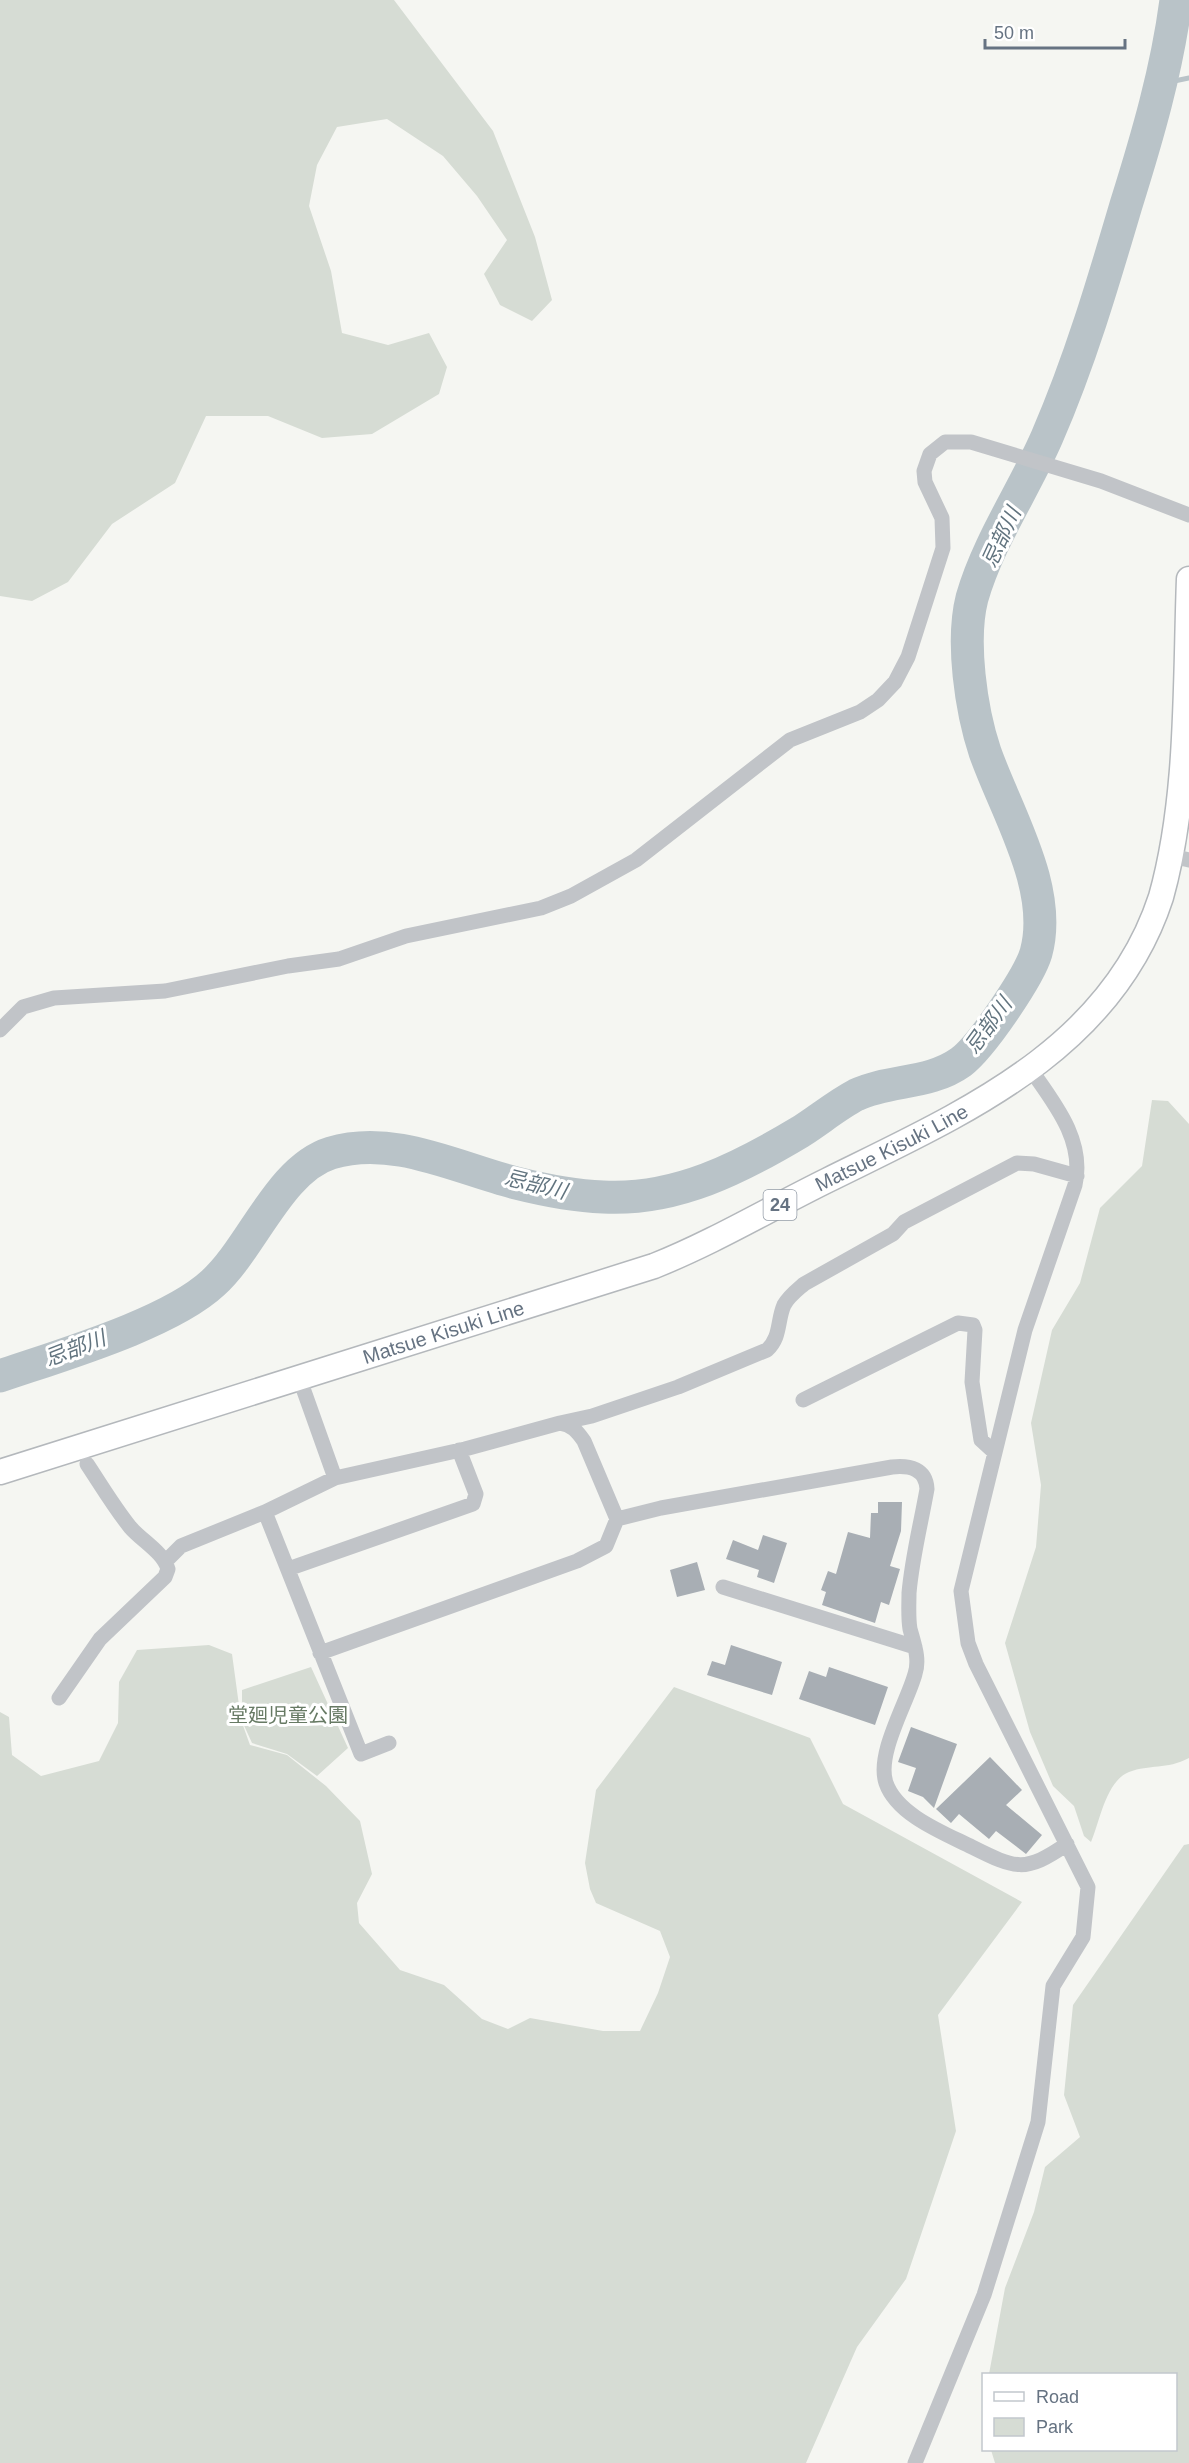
<svg xmlns="http://www.w3.org/2000/svg" width="1189" height="2463" font-family="Arial,'Noto Sans JP',sans-serif">
<style>
.green{fill:#d6dcd4}
.lines{fill:none;stroke-linecap:round;stroke-linejoin:round}
.stream{stroke:#b9c3c8;stroke-width:5}
.river{stroke:#b9c3c8;stroke-width:33}
.building{fill:#a8aeb4}
.primary-casing{stroke:#b4b8bc;stroke-width:27}
.minor{stroke:#c1c4c8;stroke-width:15}
.primary{stroke:#fff;stroke-width:24}
.labels{text-anchor:middle;dominant-baseline:central;stroke-width:6;stroke-linejoin:round;paint-order:stroke}
.shield{fill:#fff;stroke:#949da8;stroke-width:1.5}
.shield-label{font-size:18px;font-weight:bold;fill:#667382}
.street-label{font-size:20px;fill:#667382;stroke:#fff}
.park-label{font-size:20px;fill:#677a64;stroke:#fff}
.water-label{font-size:21px;font-style:italic;fill:#62747f;stroke:#fff}
</style>
<rect width="100%" height="100%" fill="#f5f6f2"/>
<path class="green" d="M0,0H394L493,131L535,237L552,300L532,321L500,305L484,274L507,240L477,196L443,156L387,119L337,127L317,165L309,206L331,271L342,333L388,345L429,333L447,367L439,394L372,434L322,438L268,416H206L175,483L112,524L68,582L32,601L0,596Z
M1152,1100L1168,1101L1189,1124V1758C1166,1770 1150,1764 1129,1772C1106,1781 1100,1821 1091,1842L1084,1836L1074,1806L1053,1786L1030,1732L1005,1643L1036,1547L1041,1485L1031,1423L1052,1330L1080,1283L1100,1208L1142,1166Z
M209,1645L232,1654L241,1720L250,1745L287,1755L326,1786L360,1821L372,1874L357,1903L359,1923L400,1970L444,1985L482,2019L508,2029L530,2018L603,2031H640L658,1993L670,1957L660,1931L596,1903L590,1889L585,1863L596,1790L674,1687L810,1738L843,1804L1022,1902L938,2015L956,2131L906,2279L857,2347L806,2463H0V1712L9,1717L12,1755L41,1776L99,1761L118,1723L119,1682L137,1650Z
M311,1667L348,1748L317,1776L287,1754L252,1743L242,1721V1690Z
M1189,1844V2463H995L991,2450H1176V2374H989L1005,2288L1034,2212L1045,2167L1080,2137L1064,2095L1073,2005L1184,1845Z"/>
<g class="lines">
<path class="stream" d="M1160,84L1189,78"/>
<path class="river" d="M0,1376C58,1356 169,1324 213,1283C252,1248 279,1169 331,1153C393,1134 457,1168 516,1183C544,1190 574,1196 603,1197C676,1201 740,1168 800,1132C819,1120 837,1105 856,1095C890,1079 929,1085 961,1062C981,1047 1029,977 1036,953C1054,888 1006,812 985,752C971,710 961,641 972,598C988,542 1024,490 1047,437C1080,361 1103,283 1126,205C1147,138 1167,70 1176,0"/>
</g>
<path class="building" d="M878,1502H902L901,1531L890,1566L900,1569L889,1605L881,1602L875,1623L822,1605L826,1592L821,1590L828,1571L836,1574L848,1532L870,1538L871,1513H878Z
M763,1535L787,1543L774,1583L757,1577L759,1570L726,1559L733,1540L758,1550Z
M697,1562L705,1590L677,1597L670,1570Z
M731,1645L782,1662L772,1695L707,1675L712,1661L725,1665Z
M829,1667L888,1687L875,1725L799,1699L809,1671L826,1677Z
M911,1727L957,1744L934,1808L923,1797L908,1791L916,1768L898,1762Z
M990,1757L1022,1790L1006,1805L1042,1835L1026,1854L996,1831L989,1839L959,1814L951,1823L936,1809Z"/>
<g class="lines">
<g class="primary-casing">
<g id="primary">
<path id="s1" d="M0,1472L654,1266C714,1242 769,1209 828,1180C961,1114 1111,1051 1161,897C1189,797 1185,684 1189,579"/>
</g>
</g>
<path class="minor" d="M1172,856L1189,860
M0,1030L23,1007L54,998L165,991L288,966L339,959L406,936L541,908L571,896L636,860L790,740L860,712L878,700L895,682L908,657L943,548L942,518L925,482L924,471L930,454L945,442H971L1101,481L1189,515
M299,1377L335,1478
M803,1400L958,1323L973,1325L975,1330L972,1382L981,1440L993,1451
M560,1423L592,1416L678,1387L767,1350C781,1337 777,1321 784,1305C789,1296 796,1291 804,1284L893,1234L904,1222L1017,1163L1034,1164L1077,1176
M617,1519L661,1508L892,1467C910,1465 926,1469 927,1489C921,1523 912,1558 909,1593C909,1604 908,1618 910,1629C914,1644 920,1659 915,1674C907,1703 876,1754 886,1783C897,1815 944,1833 972,1847C1016,1869 1025,1873 1067,1844
M166,1561L181,1546L265,1512
M288,1569L473,1504L476,1494L459,1450
M723,1587L915,1647
M320,1653L577,1561L606,1546L617,1519L584,1441C577,1431 572,1425 560,1423L465,1449L335,1478L265,1512L361,1754L389,1743
M59,1698L100,1639L165,1577L168,1569C163,1552 142,1541 130,1527C114,1507 101,1485 87,1464
M915,2463L984,2295L1038,2122L1053,1986L1083,1937L1088,1887L976,1664L968,1643L961,1591L1025,1330L1075,1185C1085,1141 1055,1104 1031,1070"/>
<use href="#primary" class="primary"/>
</g>
<g class="labels">
<rect class="shield" x="763.5" y="1190" width="33" height="30" rx="4.5"/>
<g class="shield-label">
<text x="780" y="1205">24</text>
</g>
<g class="street-label">
<text stroke="none"><textPath href="#s1" startOffset="951">Matsue Kisuki Line</textPath></text>
<text stroke="none"><textPath href="#s1" startOffset="465">Matsue Kisuki Line</textPath></text>
</g>
<g class="park-label">
<text x="288" y="1715">堂廻児童公園</text>
</g>
<g class="water-label">
<text transform="translate(1001 537) rotate(-65)">忌部川</text>
<text transform="translate(988 1025) rotate(-54)">忌部川</text>
<text transform="translate(536 1184) rotate(14)">忌部川</text>
<text transform="translate(75 1348) rotate(-21)">忌部川</text>
</g>
</g>
<rect x="982" y="2373" width="195" height="78" fill="#ffffff" stroke="#c2c7cd" stroke-width="1.5"/>
<rect x="994" y="2392" width="30" height="9" fill="#ffffff" stroke="#c2c7cd" stroke-width="1.5"/>
<text x="1036" y="2403" font-size="18" fill="#667382">Road</text>
<rect x="994" y="2418" width="30" height="18" fill="#d6dcd4" stroke="#c2c7cd" stroke-width="1.5"/>
<text x="1036" y="2433" font-size="18" fill="#667382">Park</text>
<path d="M985 39v9h140v-9" fill="none" stroke="#667382" stroke-width="3"/>
<text x="994" y="39" font-size="18" fill="#667382" stroke="#ffffff" stroke-width="4.5" paint-order="stroke">50 m</text>
</svg>
